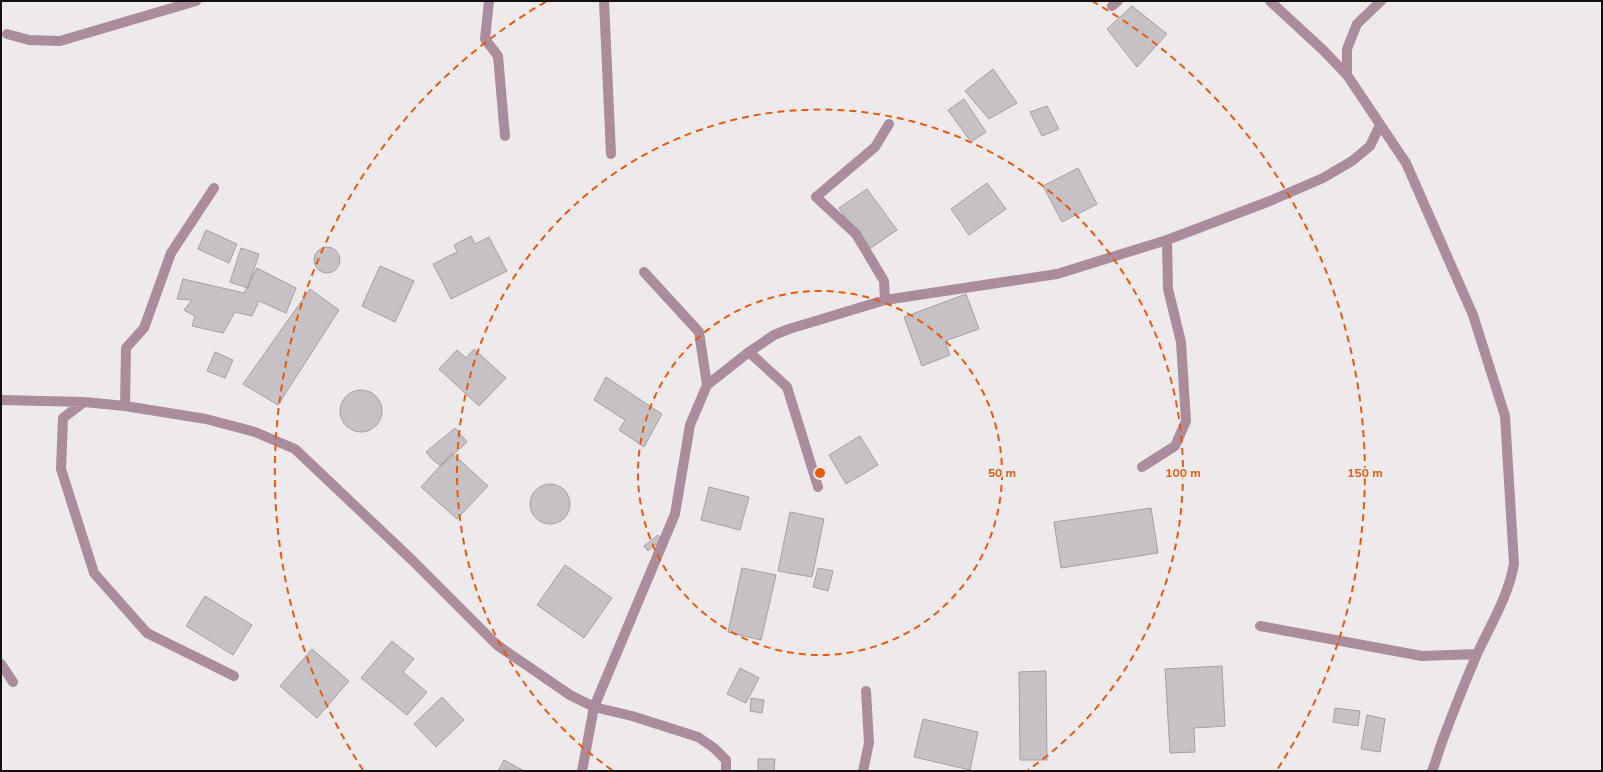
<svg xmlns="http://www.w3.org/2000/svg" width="1603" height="772" font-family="'Nunito Sans',sans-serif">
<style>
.building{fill:#c6c1c4;stroke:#a4a0a2}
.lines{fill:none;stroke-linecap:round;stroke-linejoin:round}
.minor{stroke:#aa8c9d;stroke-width:10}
.ring{fill:none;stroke:#e8590c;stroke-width:2;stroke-dasharray:7 5}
.centre{fill:#e8590c;stroke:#eeeaec;stroke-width:2}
.ring-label{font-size:12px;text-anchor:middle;font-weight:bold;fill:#e8590c;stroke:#eeeaec;stroke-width:3;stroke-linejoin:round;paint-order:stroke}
</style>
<rect width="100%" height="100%" fill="#eeeaec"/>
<path class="building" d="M1132,6L1167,34L1137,67L1107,29Z
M993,69L1017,103L989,119L965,91Z
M964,99L986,132L971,142L948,110Z
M1047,106L1059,129L1042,136L1030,112Z
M1078,168L1097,204L1062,222L1043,186Z
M987,183L1006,209L969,235L951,209Z
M867,189L897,230L868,250L839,208Z
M206,230L237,244L229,263L198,249Z
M471,236L475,244L489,237L507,271L451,299L433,264L457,252L454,245Z
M314 260a13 13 0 1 1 26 0a13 13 0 1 1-26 0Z
M241,248L259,254L248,288L230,282Z
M380,266L414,281L395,322L362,306Z
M257,268L296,288L286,313L259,301L252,316L235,312L223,333L192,326L195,316L184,310L192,300L177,299L183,279L244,293Z
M310,289L339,310L278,405L243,384Z
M966,294L979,329L945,341L950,355L922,366L904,317Z
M474,349L506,378L479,406L439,369L457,350L466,358Z
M215,352L233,360L225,378L207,371Z
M606,377L662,414L644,447L619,430L625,420L594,400Z
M340 411a21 21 0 1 1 42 0a21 21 0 1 1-42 0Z
M455,428L467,442L441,466L433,460L426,452Z
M860,436L878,465L846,484L829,455Z
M452,453L488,486L457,519L421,487Z
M530 504a20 20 0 1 1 40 0a20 20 0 1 1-40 0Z
M709,487L749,497L740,530L701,520Z
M1151,508L1158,553L1061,568L1054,522Z
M790,512L824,519L812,577L778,571Z
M658,535L662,540L648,551L644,546Z
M565,565L612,598L584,638L537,605Z
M742,568L776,575L761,640L728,632Z
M818,568L833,571L828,591L813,587Z
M205,596L252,625L233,655L186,626Z
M392,641L414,659L403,672L427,692L407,715L361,678Z
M312,649L349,681L317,718L280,686Z
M1222,666L1225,726L1194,728L1195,752L1170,753L1165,669Z
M740,668L759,678L746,703L727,694Z
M1046,671L1047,760H1020L1019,672Z
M442,697L464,720L436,747L414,724Z
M751,698L764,700L762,713L750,711Z
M1335,708L1360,711L1358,726L1333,722Z
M1367,715L1385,719L1380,752L1361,749Z
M923,719L978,732L970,770L914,757Z
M758,759H775L774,771H758Z
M504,760L524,771H498Z"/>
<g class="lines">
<path class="minor" d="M489,1L485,39L498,56L505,136
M604,1L611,154
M1270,1L1323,50L1347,75L1406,163L1473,315L1505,416L1514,564C1508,597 1491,624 1477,654C1466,680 1455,707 1445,734C1440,746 1437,759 1432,771
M1112,6L1118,1
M7,34L29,40L60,41L196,1
M1347,75V49L1357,24L1381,1
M644,272L699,332L707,385
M885,300L884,281L856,234L816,197L875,147L889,124
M749,352L787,387L818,487
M1,400L84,402L125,406L206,419L255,432L295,449L412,560L497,645L570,695L594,707L632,716L698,737L714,748L726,760V771
M84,402L63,418L61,469L94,573L147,633L234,676
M125,406L126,348L144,328L171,253L214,188
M1142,467L1175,446L1186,421L1181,342L1168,289L1167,240
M1260,626L1422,656L1477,654
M1,664L13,682
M582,771L594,707L675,514L690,425L707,385L749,352L774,335L789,329L885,300L1057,274L1167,240L1270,201L1323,178L1352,161L1370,146L1380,125
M863,771L869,743L866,691"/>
</g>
<g class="ring">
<circle cx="820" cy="473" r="182"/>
<path d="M612 770A363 363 0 1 1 1028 770"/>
<path d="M363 770A545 545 0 0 1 547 1M1092 1A545 545 0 0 1 1277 770"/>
</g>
<circle cx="820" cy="473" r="6" class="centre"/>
<g class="ring-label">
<text x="1002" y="477">50 m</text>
<text x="1183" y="477">100 m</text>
<text x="1365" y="477">150 m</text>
</g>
<rect width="1603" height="772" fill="none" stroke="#121112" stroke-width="4"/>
</svg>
